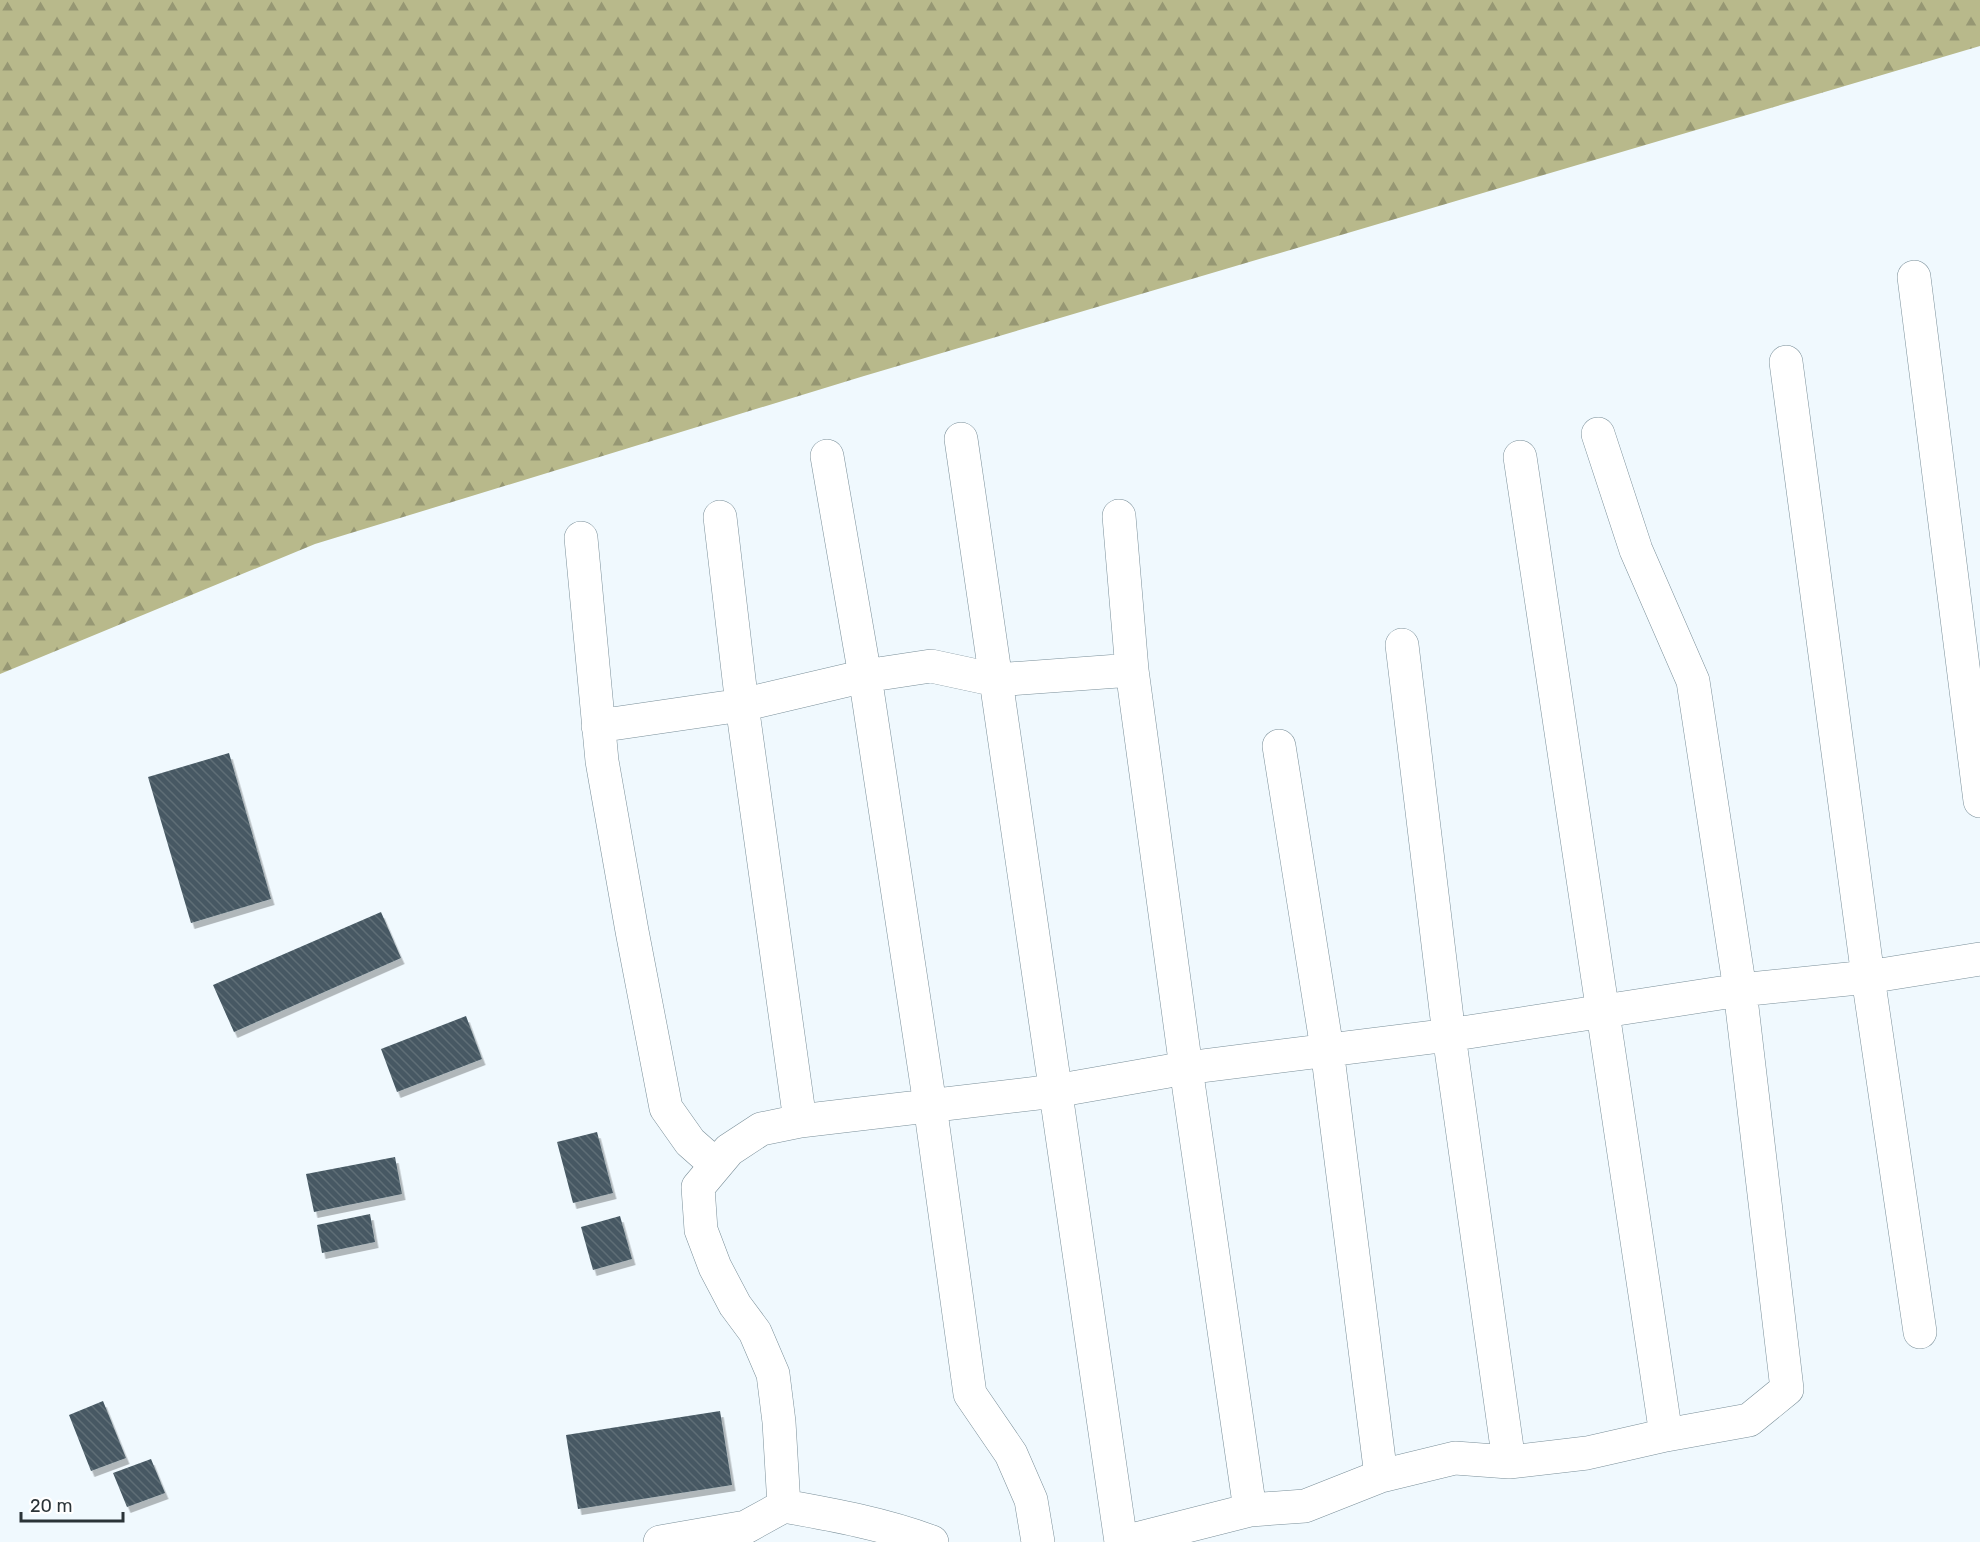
<svg xmlns="http://www.w3.org/2000/svg" width="1980" height="1542" font-family="Rubik,sans-serif">
<style>
.forest{fill:url(#forest-firs)}
.building{fill:url(#building-back-hatch);filter:url(#shadow)}
.lines{fill:none;stroke-linecap:round;stroke-linejoin:round}
.street-casing{stroke:#7a8f99;stroke-width:34}
.street{stroke:#fff;stroke-width:33}
</style>
<defs>
<pattern id="forest-firs" width="22" height="20" patternUnits="userSpaceOnUse" patternTransform="scale(1.5)"><rect width="22" height="20" fill="#b8b98b"/><path d="M5 1l3.5 6h-7zM16 11l3.5 6h-7z" fill="#969773"/></pattern>
<pattern id="building-back-hatch" width="6" height="6" patternUnits="userSpaceOnUse" patternTransform="scale(1.5)"><rect width="6" height="6" fill="#465963"/><path d="M-1 5l2 2M0 0l6 6M5-1l2 2" fill="none" stroke="#5e6e76"/></pattern>
<filter id="shadow"><feDropShadow dx="3.5" dy="6" stdDeviation="0" flood-color="#0004"/></filter>
</defs>
<rect width="100%" height="100%" fill="#f0f9fe"/>
<path class="forest" d="M0,0H1980V46L864,376L315,544L0,674Z"/>
<path class="building" d="M229,753L271,899L191,923L148,777Z
M381,912L401,958L234,1032L213,985Z
M466,1016L482,1059L397,1092L381,1049Z
M597,1132L613,1193L573,1203L557,1142Z
M395,1157L402,1194L314,1212L306,1174Z
M370,1214L375,1242L322,1253L317,1225Z
M620,1216L632,1259L593,1270L581,1227Z
M103,1401L126,1458L91,1471L69,1415Z
M720,1411L732,1485L578,1509L566,1435Z
M151,1459L165,1493L127,1507L113,1473Z"/>
<g class="lines">
<g class="street-casing">
<path id="street" d="M1914,277L1980,801
M1786,362L1868,977L1920,1332
M961,439L1121,1542
M827,456L865,676L930,1105L970,1394L1011,1454L1031,1500L1038,1542
M1520,457L1666,1435
M1119,516L1132,670L1186,1068L1250,1510
M720,517L742,705L800,1121
M581,538L602,761L632,931L666,1108L690,1142L716,1165
M1402,645L1449,1035L1509,1462
M598,726L742,705L865,676L931,666L996,680L1132,670
M1279,746L1327,1049L1381,1476
M784,1506C834,1515 884,1524 932,1542
M660,1542L746,1527L784,1506L779,1422L773,1374L755,1332L735,1305L715,1267L701,1230L698,1187L729,1150L761,1129L800,1121L1055,1091L1186,1068L1449,1035L1740,990L1868,977L1980,959
M1124,1542L1250,1510L1305,1506L1381,1476L1455,1458L1509,1462L1587,1453L1666,1435L1749,1420L1787,1389L1740,990L1693,681L1636,550L1598,434"/>
</g>
<use href="#street" class="street"/>
</g>
<path d="M21 1512v9h102v-9" fill="none" stroke="#2b3438" stroke-width="3"/>
<text x="30" y="1512" font-size="18" fill="#2b3438" stroke="#ffffff" stroke-width="4.5" paint-order="stroke">20 m</text>
</svg>
